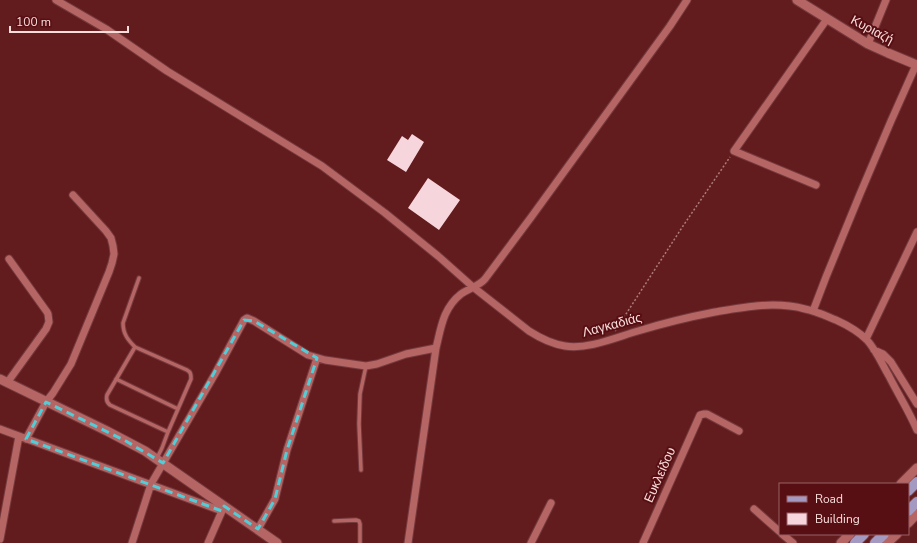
<svg xmlns="http://www.w3.org/2000/svg" width="917" height="543" font-family="'Nunito Sans',sans-serif">
<style>
.building{fill:#f6d5dd}
.lines{fill:none;stroke-linecap:round;stroke-linejoin:round}
.service-casing{stroke:#74393d;stroke-width:5.5}
.minor-casing{stroke:#74393d;stroke-width:9}
.tertiary-casing{stroke:#74393d;stroke-width:11}
.primary-casing{stroke:#74393d;stroke-width:12}
.path{stroke:#ad7b7b;stroke-width:1.5;stroke-dasharray:2 2;stroke-linecap:butt}
.service{stroke:#b56563;stroke-width:3.5}
.minor{stroke:#b56563;stroke-width:7}
.tertiary{stroke:#b56563;stroke-width:9}
.primary{stroke:#a499c0;stroke-width:10}
.marked{fill:none;stroke:#52ccd6;stroke-width:3;stroke-dasharray:8 5;stroke-linejoin:round}
.labels{text-anchor:middle;dominant-baseline:central;stroke-width:4;stroke-linejoin:round;paint-order:stroke}
.street-label{font-size:13px;fill:#f9dddb;stroke:#570f14}
</style>
<rect width="100%" height="100%" fill="#631c1e"/>
<path class="building" d="M412,134L424,142L406,172L387,160L402,136L408,140Z
M428,178L460,200L439,230L408,208Z"/>
<g class="lines">
<g class="service-casing">
<path id="service" d="M139,278L123,323C123,334 128,340 135,347L187,370C191,372 191,375 191,379L168,432L162,448L157,458
M135,347L107,395C106,399 106,402 110,405L168,432
M116,379L178,409
M361,470L359,424L360,394L366,366
M334,521L356,520L359,521L360,524V543"/>
</g>
<g class="minor-casing">
<path id="minor" d="M56,0L106,29L167,71L322,166L385,213L438,256L473,287L529,331C540,338 552,344 565,346C587,350 617,337 638,331C664,323 689,317 715,312C744,307 775,301 805,309C816,311 826,316 836,320C847,325 858,331 867,340C876,350 882,364 889,376C898,394 909,411 917,430
M868,44L886,0
M816,185L734,151L827,19
M813,311L826,277L860,194L891,121L916,65
M866,339L917,232
M874,350L883,354L891,362L917,404
M7,383L46,329L49,322L48,314L47,312L9,259
M0,429L222,511L224,506
M26,439L46,402L53,393L71,364L109,272L112,263L114,254L113,246L111,238L106,231L73,195
M754,509L780,532
M258,529L275,499L287,450L317,358
M782,534L793,543
M0,539L19,436
M132,543L151,484L215,374L244,320L247,318L254,321L308,355L325,360L366,366L377,364L406,354L436,348
M208,543L222,511
M408,543L436,348C441,328 443,308 461,294C468,289 479,286 485,279L532,216L670,26L687,0
M531,543L551,503
M643,543L700,415L704,414H707L739,431"/>
</g>
<g class="tertiary-casing">
<path id="tertiary" d="M797,0L868,44L888,53L917,65
M0,379L107,431L145,451L277,543
M901,484L917,468
M908,523L917,514
M841,543L850,534
M887,543L897,534"/>
</g>
<g class="primary-casing">
<path id="primary" d="M908,491L917,482
M908,511L917,502
M855,543L864,534
M875,543L884,534"/>
</g>
<path class="path" d="M615,331L683,226L730,157"/>
<use href="#service" class="service"/>
<use href="#minor" class="minor"/>
<use href="#tertiary" class="tertiary"/>
<use href="#primary" class="primary"/>
</g>
<path class="marked" d="M244,320L254,321L317,358L287,450L275,499L258,529L224,506L222,511L26,439L46,402L124,440L163,463Z"/>
<g class="labels">
<g class="street-label">
<text transform="translate(872 30) rotate(28)">Κυριαζή</text>
<text transform="translate(612 325) rotate(-15)">Λαγκαδιάς</text>
<text transform="translate(660 475) rotate(-66)">Ευκλείδου</text>
</g>
</g>
<rect x="779" y="483" width="130" height="52" fill="#570f14" stroke="#986164"/>
<rect x="787" y="496" width="20" height="6" fill="#a499c0" stroke="#986164"/>
<text x="815" y="503" font-size="12" fill="#f9dddb">Road</text>
<rect x="787" y="513" width="20" height="12" fill="#f6d5dd" stroke="#986164"/>
<text x="815" y="523" font-size="12" fill="#f9dddb">Building</text>
<path d="M10 26v6h118v-6" fill="none" stroke="#f9dddb" stroke-width="2"/>
<text x="16" y="26" font-size="12" fill="#f9dddb" stroke="#570f14" stroke-width="3" paint-order="stroke">100 m</text>
</svg>
